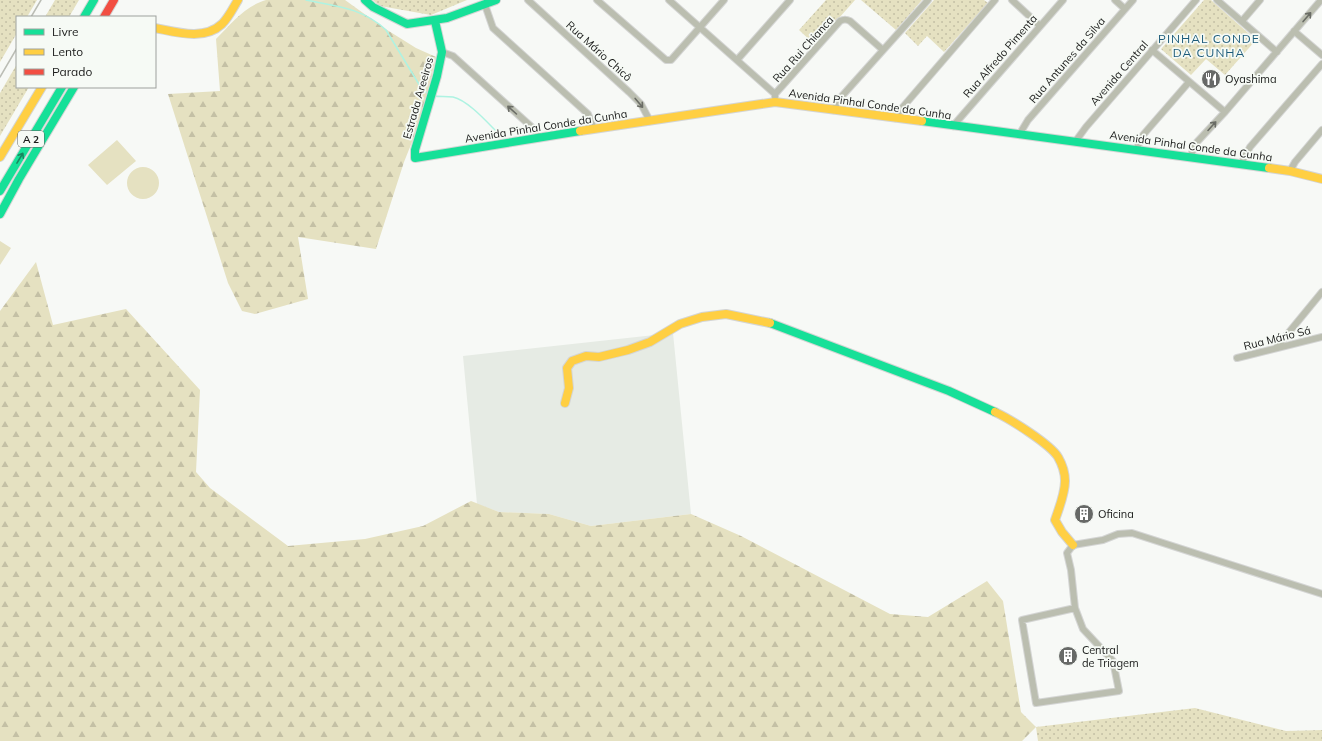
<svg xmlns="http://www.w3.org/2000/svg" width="1322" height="741" font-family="Mulish,sans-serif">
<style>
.built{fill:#e6ebe4}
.grass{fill:url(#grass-dots)}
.forest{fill:url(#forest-firs)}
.pitch{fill:#e5e1c1}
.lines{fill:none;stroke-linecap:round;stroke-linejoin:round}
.stream{stroke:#aef3e2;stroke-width:1.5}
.street-casing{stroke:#d4d5d4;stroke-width:8}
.fast-casing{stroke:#d4d5d4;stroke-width:10}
.slow-casing{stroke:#d4d5d4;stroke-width:10}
.jam-casing{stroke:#d4d5d4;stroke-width:10}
.street{stroke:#bbbeb0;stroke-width:6}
.fast{stroke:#16e098;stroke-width:8}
.slow{stroke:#ffcf43;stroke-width:8}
.jam{stroke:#f24e42;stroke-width:8}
.rail{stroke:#bbbdb5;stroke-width:1.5}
.oneway{stroke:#6a6c65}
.oneway2{stroke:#18875f}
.labels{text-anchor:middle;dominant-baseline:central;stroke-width:3.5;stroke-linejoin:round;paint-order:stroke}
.shield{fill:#f6faf5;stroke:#5c5e5c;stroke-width:1}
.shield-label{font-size:10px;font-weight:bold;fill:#1a1b1a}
.street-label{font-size:11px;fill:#1a1b1a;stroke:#f6faf5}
.poi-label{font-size:11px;fill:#1a1b1a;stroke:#f6faf5;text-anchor:start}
.neighbourhood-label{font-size:12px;letter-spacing:1px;fill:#1b5a79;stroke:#f6faf5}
</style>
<defs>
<pattern id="grass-dots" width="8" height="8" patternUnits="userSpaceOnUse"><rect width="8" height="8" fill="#e5e1c1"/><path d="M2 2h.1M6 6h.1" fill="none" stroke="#c4c0a5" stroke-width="1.8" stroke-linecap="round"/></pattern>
<pattern id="forest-firs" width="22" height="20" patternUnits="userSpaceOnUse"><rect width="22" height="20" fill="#e5e1c1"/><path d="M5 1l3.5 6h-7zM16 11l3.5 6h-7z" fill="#c4c0a5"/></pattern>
</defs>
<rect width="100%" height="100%" fill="#f7f9f6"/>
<path class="built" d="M673,333L691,514L591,526L549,514L499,512L477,504L463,356Z"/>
<path class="grass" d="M0,0H37L27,17H17V33L0,62Z
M55,0H79L69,17H45Z
M373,0H467L431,15L380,6Z
M826,0H855L815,45L799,30Z
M861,0H922L896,30Z
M934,0H984L988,3L944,52L927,36L918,46L905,33Z
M1204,0H1211L1256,40L1225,75L1206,59L1191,75L1161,49Z
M17,64V87H29L0,136V93Z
M1195,708L1286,731L1322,730V741H1038L1036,727Z"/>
<path class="forest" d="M266,0H345L384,28L416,48L436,57L422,117L404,162L376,249L298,237L308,299L255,314L242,311L228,283L168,94L220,91L216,39C231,24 245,6 266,0Z
M36,262L53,325L126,309L200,390L196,472L210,488L288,546L365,539L423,526L471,501L499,512L549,514L591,526L691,514L741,536L890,614L928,617L987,581L1003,601L1021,712L1036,727L1022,741H0V311Z"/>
<path class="pitch" d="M117,140L136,161L107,185L88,165Z
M127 183a16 16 0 1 1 32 0a16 16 0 1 1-32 0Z
M0,241L11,248L0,265Z"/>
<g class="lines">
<path class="stream" d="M306,0C336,6 363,8 386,30L420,86L428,94
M433,96C440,97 446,96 453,97C470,101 491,127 504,139"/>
<g class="street-casing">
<path id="street" d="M528,0L629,92L641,104L650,121
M597,0L666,60H671L724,0
M669,0L775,94V97
M1012,0L1040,26
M1115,0L1125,9
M1217,0L1277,52
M485,5L493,28L588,114L594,129
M1242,21L1260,0
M1294,31L1322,55
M1152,50L1225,112
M442,52L453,56L535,130L540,137
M737,60L790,0
M775,94L840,21C844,19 846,19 850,21L883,50
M833,110L842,96L928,0
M895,118L902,108L995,0
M953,126L1063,0
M1019,135L1028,120L1133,0
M1075,142L1086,127L1196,0
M1136,150L1143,135L1189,82
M1190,157L1197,142L1225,112L1321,0
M1241,164L1250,147L1322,64
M1290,171L1295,162L1322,130
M1276,348L1322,292
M1237,358L1322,337
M1075,608L1022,620L1036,703L1119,691L1113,661L1083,629L1075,608L1071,570L1067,553L1073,545L1103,540L1118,534L1132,533L1322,594"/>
</g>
<g class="fast-casing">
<path id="fast" d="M365,0L373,7L407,24L447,18L496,0
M84,17L94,0
M435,21L442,52L437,76L415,150V158L580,131
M922,121L1269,168
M0,191L62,87
M0,214L19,179L74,87
M770,323L949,391L995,412"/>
</g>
<g class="slow-casing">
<path id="slow" d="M155,28C176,32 204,41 222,24C229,17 233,8 238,0
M580,131L775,102L922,121
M0,157L42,87
M1269,168L1290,171L1322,179
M565,403L569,388L567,368L572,361L586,356L599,357L628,350L650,342L680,324L702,317L726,314L770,323
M995,412C1010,419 1050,444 1058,457C1062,464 1065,473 1065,481C1065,494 1059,508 1055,520L1062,532L1073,545"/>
</g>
<g class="jam-casing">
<path id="jam" d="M104,17L114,0"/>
</g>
<use href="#street" class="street"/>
<use href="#fast" class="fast"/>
<use href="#slow" class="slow"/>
<use href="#jam" class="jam"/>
<path class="rail" d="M31,17L41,0
M0,77L17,48"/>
</g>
<defs><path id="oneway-shaft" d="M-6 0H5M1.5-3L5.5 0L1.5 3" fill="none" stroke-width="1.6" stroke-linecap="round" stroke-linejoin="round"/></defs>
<g class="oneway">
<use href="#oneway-shaft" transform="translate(1307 17) rotate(-49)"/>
<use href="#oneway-shaft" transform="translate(639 103) rotate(50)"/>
<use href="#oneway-shaft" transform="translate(512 110) rotate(-138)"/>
<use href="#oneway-shaft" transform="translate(1212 126) rotate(-48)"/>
</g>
<use class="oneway2" href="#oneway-shaft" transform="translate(20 158) rotate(-59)"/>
<defs>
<g id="restaurant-disc" transform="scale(1)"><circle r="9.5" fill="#676967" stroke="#f6faf5"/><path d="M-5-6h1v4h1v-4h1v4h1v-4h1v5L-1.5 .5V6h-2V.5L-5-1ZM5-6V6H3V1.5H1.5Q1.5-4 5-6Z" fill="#fff"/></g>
<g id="building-disc" transform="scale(1)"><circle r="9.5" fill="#676967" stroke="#f6faf5"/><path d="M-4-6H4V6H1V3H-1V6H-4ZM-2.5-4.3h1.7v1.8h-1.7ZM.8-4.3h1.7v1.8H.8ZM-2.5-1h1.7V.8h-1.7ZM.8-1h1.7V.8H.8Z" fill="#fff"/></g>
</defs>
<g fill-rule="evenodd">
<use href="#restaurant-disc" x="1211" y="79"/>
<use href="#building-disc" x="1084" y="514"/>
<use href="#building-disc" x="1068" y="656"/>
</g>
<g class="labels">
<rect class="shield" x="18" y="131" width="26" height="16" rx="3"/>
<g class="shield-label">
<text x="31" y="139">A 2</text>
</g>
<g class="street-label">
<text transform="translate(803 49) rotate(-48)">Rua Rui Chianca</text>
<text transform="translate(599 51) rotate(42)">Rua Mário Chicô</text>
<text transform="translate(1000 56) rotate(-49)">Rua Alfredo Pimenta</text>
<text transform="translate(1067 60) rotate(-49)">Rua Antunes da Silva</text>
<text transform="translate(1119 73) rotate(-49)">Avenida Central</text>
<text transform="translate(418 98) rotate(-74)">Estrada Areeiros</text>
<text transform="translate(870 104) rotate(8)">Avenida Pinhal Conde da Cunha</text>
<text transform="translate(546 126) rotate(-9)">Avenida Pinhal Conde da Cunha</text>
<text transform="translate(1191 146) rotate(8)">Avenida Pinhal Conde da Cunha</text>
<text transform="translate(1277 338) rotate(-14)">Rua Mário Sá</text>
</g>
<g class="poi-label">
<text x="1225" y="79">Oyashima</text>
<text x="1098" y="514">Oficina</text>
<text x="1082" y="650">Central<tspan x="1082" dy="13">de Triagem</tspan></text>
</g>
<g class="neighbourhood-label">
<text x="1209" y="38">PINHAL CONDE<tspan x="1209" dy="14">DA CUNHA</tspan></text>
</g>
</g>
<rect x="16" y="16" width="140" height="72" fill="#f6faf5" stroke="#9ea19d"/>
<rect x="24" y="29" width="20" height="6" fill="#16e098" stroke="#9ea19d"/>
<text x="52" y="36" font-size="12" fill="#1a1b1a">Livre</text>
<rect x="24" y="49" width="20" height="6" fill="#ffcf43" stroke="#9ea19d"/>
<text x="52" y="56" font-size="12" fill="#1a1b1a">Lento</text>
<rect x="24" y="69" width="20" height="6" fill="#f24e42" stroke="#9ea19d"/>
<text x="52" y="76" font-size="12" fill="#1a1b1a">Parado</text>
</svg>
